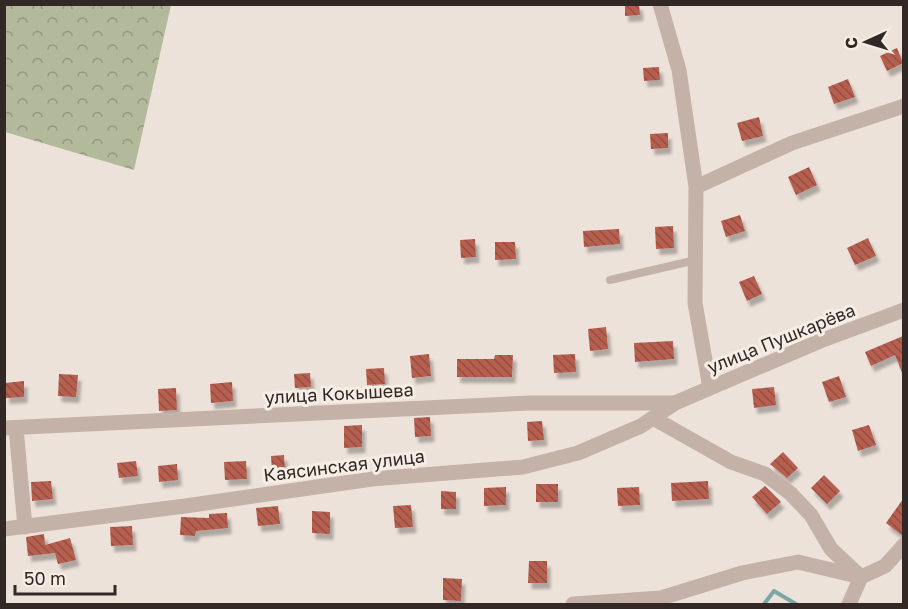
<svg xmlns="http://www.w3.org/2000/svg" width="908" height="609" font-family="'Golos Text',sans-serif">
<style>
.forest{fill:url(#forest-crowns)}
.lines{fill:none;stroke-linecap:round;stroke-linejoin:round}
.stream{stroke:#7da7a5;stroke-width:4}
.building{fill:url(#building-back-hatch);filter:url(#shadow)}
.service{stroke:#c4b2a8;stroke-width:8}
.minor{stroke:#c4b2a8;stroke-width:15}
.tertiary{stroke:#c4b2a8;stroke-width:15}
.labels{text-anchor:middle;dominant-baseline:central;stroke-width:6;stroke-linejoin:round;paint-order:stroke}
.street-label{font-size:18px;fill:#322927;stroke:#f6ede5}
</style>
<defs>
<pattern id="forest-crowns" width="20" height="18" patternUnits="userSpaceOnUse" patternTransform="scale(1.5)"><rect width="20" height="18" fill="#b3ba9c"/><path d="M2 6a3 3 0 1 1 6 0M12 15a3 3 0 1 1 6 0" fill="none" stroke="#92977f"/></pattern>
<pattern id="building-back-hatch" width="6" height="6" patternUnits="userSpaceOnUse" patternTransform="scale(1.5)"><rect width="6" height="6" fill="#b65f50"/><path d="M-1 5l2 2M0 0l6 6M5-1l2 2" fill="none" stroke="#954e42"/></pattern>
<filter id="shadow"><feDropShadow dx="3.5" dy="6" stdDeviation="1.5" flood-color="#0004"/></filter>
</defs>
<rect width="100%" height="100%" fill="#ede2da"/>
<path class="forest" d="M4,5H171L134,170L5,132Z"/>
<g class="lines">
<path class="stream" d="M764,604L774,591L796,604"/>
</g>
<path class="building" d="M625,4H639L640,15L625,16Z
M897,48L903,63L887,71L880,56Z
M659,67L660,80L644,81L643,68Z
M848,79L855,97L834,104L828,87Z
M759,117L763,136L742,141L737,123Z
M668,133V148L651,149L650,134Z
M809,167L817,185L796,195L788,177Z
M740,215L745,231L726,237L721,221Z
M673,226L674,248L656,249L655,227Z
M619,229L620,244L584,247L583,231Z
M868,238L876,256L855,265L847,248Z
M475,239L476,257L461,258L460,240Z
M495,242H515L516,259L495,260Z
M754,276L762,294L747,301L739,282Z
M606,327L608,349L590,351L588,329Z
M903,336V375L895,355L871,366L865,352Z
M673,341L674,359L635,362L634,343Z
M429,354L431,376L412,378L410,356Z
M575,354L576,372L554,373L553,355Z
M495,355H513L512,377H457V359H494Z
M384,368L385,384L367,385L366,369Z
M310,373L311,387L295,388L294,374Z
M59,374L78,375L76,397L58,396Z
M839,376L846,397L829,402L822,382Z
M24,381V397L6,398L5,383Z
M232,382L233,401L211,403L210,384Z
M774,387L776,405L754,408L752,389Z
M176,388L177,410L159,411L158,389Z
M430,417L431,436L415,437L414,418Z
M542,421L544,440L528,441L527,422Z
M362,425V447L344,448V426Z
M869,425L876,445L858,451L852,430Z
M783,452L798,468L787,478L770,464Z
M284,455L285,471L272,472L271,456Z
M136,461L138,476L119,478L117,463Z
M246,461L247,479L225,480L224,462Z
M177,464L178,480L159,482L158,466Z
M824,475L840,491L827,504L811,488Z
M51,481L53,499L32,501L31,482Z
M708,481L709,499L672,501L671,483Z
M536,484H558V502H536Z
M765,486L781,502L767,514L752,497Z
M506,487V505L484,506V488Z
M639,487L640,505L618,506L617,488Z
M441,491L456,492V509H441Z
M903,499V536L886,523Z
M411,505L413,527L395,528L393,506Z
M278,506L280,524L258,526L256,508Z
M312,511L330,512V534L312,533Z
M227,513L228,528L196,531L195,536L180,535L181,517L209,518V514Z
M132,526L133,545L111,546L110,527Z
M44,534L45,545L70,538L76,560L58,564L55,553L28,556L26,537Z
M529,561H547V583H528Z
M443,578L462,579L461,601L443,600Z"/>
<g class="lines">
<path class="service" d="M610,280L696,260"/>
<path class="minor" d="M660,4L679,70L696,187L695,303L710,388
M696,187L792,143L904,106
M653,418L731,462L765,474L790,493L811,515L831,549L861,577L849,604
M4,428L529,403H675
M16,428L25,527
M573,604L661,598L742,573L798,562L861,577L885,566L904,545"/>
<path class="tertiary" d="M4,529L185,506L372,479L523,467L578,453L641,426L675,403L820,341L904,310"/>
</g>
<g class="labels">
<g class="street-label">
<text transform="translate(781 338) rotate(-22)">улица Пушкарёва</text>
<text transform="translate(339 393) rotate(-3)">улица Кокышева</text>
<text transform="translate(344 465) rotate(-7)">Каясинская улица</text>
</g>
</g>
<rect width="908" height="609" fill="none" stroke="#322927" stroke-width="12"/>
<g transform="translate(866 42) rotate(266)" stroke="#f6ede5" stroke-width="4.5" paint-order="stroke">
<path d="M0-4.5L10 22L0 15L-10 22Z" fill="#322927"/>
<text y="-9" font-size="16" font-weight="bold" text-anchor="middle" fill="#322927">С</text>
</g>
<path d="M15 585v9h100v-9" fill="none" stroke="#322927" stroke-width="3"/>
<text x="24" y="585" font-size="18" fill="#322927" stroke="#f6ede5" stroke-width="4.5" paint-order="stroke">50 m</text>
</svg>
